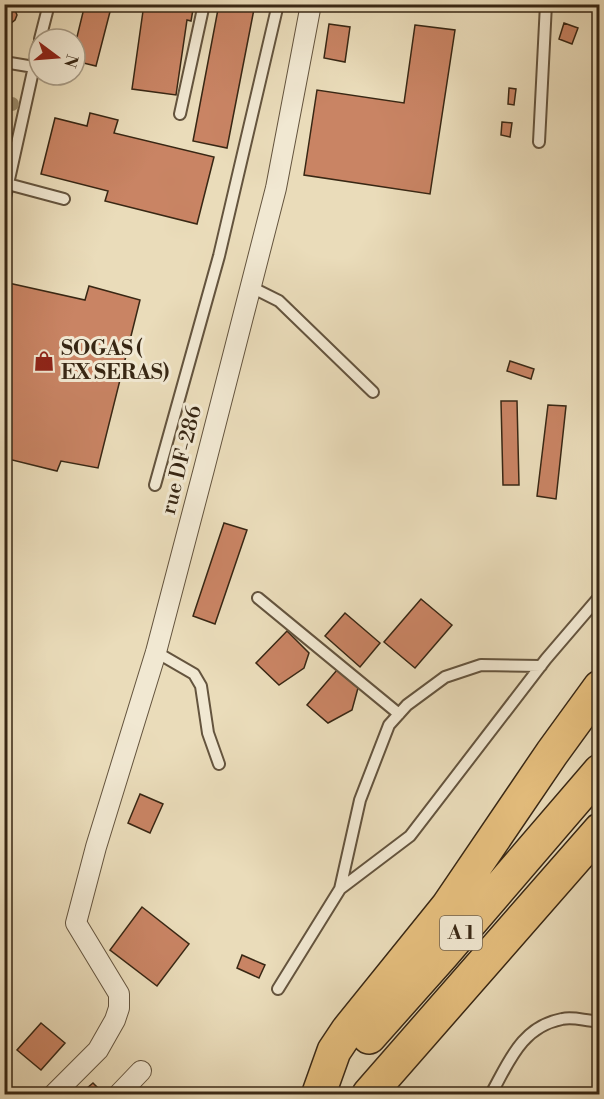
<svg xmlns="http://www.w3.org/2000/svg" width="604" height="1099" font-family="'Libre Bodoni',serif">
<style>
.building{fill:#c98464;stroke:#382714;stroke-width:1.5}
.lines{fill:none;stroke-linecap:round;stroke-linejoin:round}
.service-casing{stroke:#64543e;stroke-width:14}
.minor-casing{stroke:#64543e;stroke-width:22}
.motorway-casing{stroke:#382714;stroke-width:36}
.service{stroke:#f1e8d2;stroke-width:10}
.minor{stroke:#f1e8d2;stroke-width:20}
.motorway{stroke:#e5be7d;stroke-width:33}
.tree{fill:#9b8d6f}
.labels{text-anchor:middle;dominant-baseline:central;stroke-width:6;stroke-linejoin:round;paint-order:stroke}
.shield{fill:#f1e8d2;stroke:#70614d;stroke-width:1.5}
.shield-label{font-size:20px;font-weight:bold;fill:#382714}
.poi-label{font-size:21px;font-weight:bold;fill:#382714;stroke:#f1e8d2;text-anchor:start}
.street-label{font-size:21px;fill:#382714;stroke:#f1e8d2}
</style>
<rect width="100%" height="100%" fill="#eadcba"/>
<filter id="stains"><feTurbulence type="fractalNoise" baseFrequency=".00333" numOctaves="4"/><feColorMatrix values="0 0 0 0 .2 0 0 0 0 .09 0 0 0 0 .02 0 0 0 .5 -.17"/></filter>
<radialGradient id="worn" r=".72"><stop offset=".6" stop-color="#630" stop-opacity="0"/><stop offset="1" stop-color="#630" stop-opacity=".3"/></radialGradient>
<path class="building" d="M4,4L13,5L17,15L15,20L6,27L4,26Z
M85,4H112L96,66L75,61V45Z
M144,4H194L191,21L187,20L176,95L132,89Z
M219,4H255L227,148L193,141Z
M564,23L578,28L572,44L559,39Z
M329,24L350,27L345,62L324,58Z
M415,25L455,30L430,194L304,175L317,90L404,103Z
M509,88L516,89L514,105L508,104Z
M90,113L118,120L114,133L214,157L197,224L105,201L108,191L41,174L55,118L87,126Z
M502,122L512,123L510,137L501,135Z
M4,282L85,300L89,286L140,300L98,468L61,461L57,471L4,458Z
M510,361L534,369L531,379L507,371Z
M501,401H517L519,485H503Z
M548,405L566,406L556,499L537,496Z
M224,523L247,530L215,624L193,616Z
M421,599L452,625L415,668L384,642Z
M345,613L380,643L360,667L325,636Z
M287,631L309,653L304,668L279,685L256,663Z
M337,670L358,688L352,710L328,723L307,705Z
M140,794L163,804L150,833L128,823Z
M142,907L189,944L157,986L110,950Z
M242,955L265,965L259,978L237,968Z
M41,1023L65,1043L41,1070L17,1050Z
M93,1083L104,1094H91L86,1089Z"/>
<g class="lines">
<g class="service-casing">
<path id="service" d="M40,39L49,4
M4,62L34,67
M180,114L204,4
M539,142L546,4
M4,183L64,199
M4,202L39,44
M251,287L279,301L373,392
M155,485L219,256L278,4
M258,598L399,714
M156,652L194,674L201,686L208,733L219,764
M340,889L360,800L389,725L407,705L445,677L481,665L541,666
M278,989L340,889L410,836L546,659L600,596
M491,1094C509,1062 521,1027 562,1019C575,1016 587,1022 600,1021"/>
</g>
<g class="minor-casing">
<path id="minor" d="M54,1094L98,1050L115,1020L119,1008V994L76,923L96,847L156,652L204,469L276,188L311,4
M119,1094L141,1071"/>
</g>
<g class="motorway-casing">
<path id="motorway" d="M369,1037L442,955L600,771
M319,1093L334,1051L348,1030L448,906L552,753L600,687
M369,1094L600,830"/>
</g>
<use href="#service" class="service"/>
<use href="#minor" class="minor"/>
<use href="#motorway" class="motorway"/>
</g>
<circle class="tree" cx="12" cy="104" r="7"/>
<defs>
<g id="shop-bare" transform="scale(1.62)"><path d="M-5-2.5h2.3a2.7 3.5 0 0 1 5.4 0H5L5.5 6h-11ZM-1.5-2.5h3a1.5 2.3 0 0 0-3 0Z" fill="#8f2418" stroke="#f1e8d2" stroke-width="2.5" paint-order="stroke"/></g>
</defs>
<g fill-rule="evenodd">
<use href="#shop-bare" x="44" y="361"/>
</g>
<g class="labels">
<rect class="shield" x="440" y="916" width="42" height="34" rx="4.5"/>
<g class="shield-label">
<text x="461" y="933">A 1</text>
</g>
<g class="poi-label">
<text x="61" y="349">SOGAS (<tspan x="61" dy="24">EX SERAS)</tspan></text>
</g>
<g class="street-label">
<text transform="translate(182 460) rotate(-76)">rue DF-286</text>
</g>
</g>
<rect width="604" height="1099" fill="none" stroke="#eadcba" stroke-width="24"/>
<rect x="6" y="6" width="592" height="1087" fill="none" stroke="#382714" stroke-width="3"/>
<rect x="12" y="12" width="580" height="1075" fill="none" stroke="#382714" stroke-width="1.5"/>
<g transform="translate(57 57) rotate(106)"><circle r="28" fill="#f1e8d2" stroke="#a79b86" stroke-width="1.5"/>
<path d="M0-4.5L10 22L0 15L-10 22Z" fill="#8f2418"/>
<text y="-9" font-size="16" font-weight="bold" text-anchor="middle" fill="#382714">N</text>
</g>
<rect width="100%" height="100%" filter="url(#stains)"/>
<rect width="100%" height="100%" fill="url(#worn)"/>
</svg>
